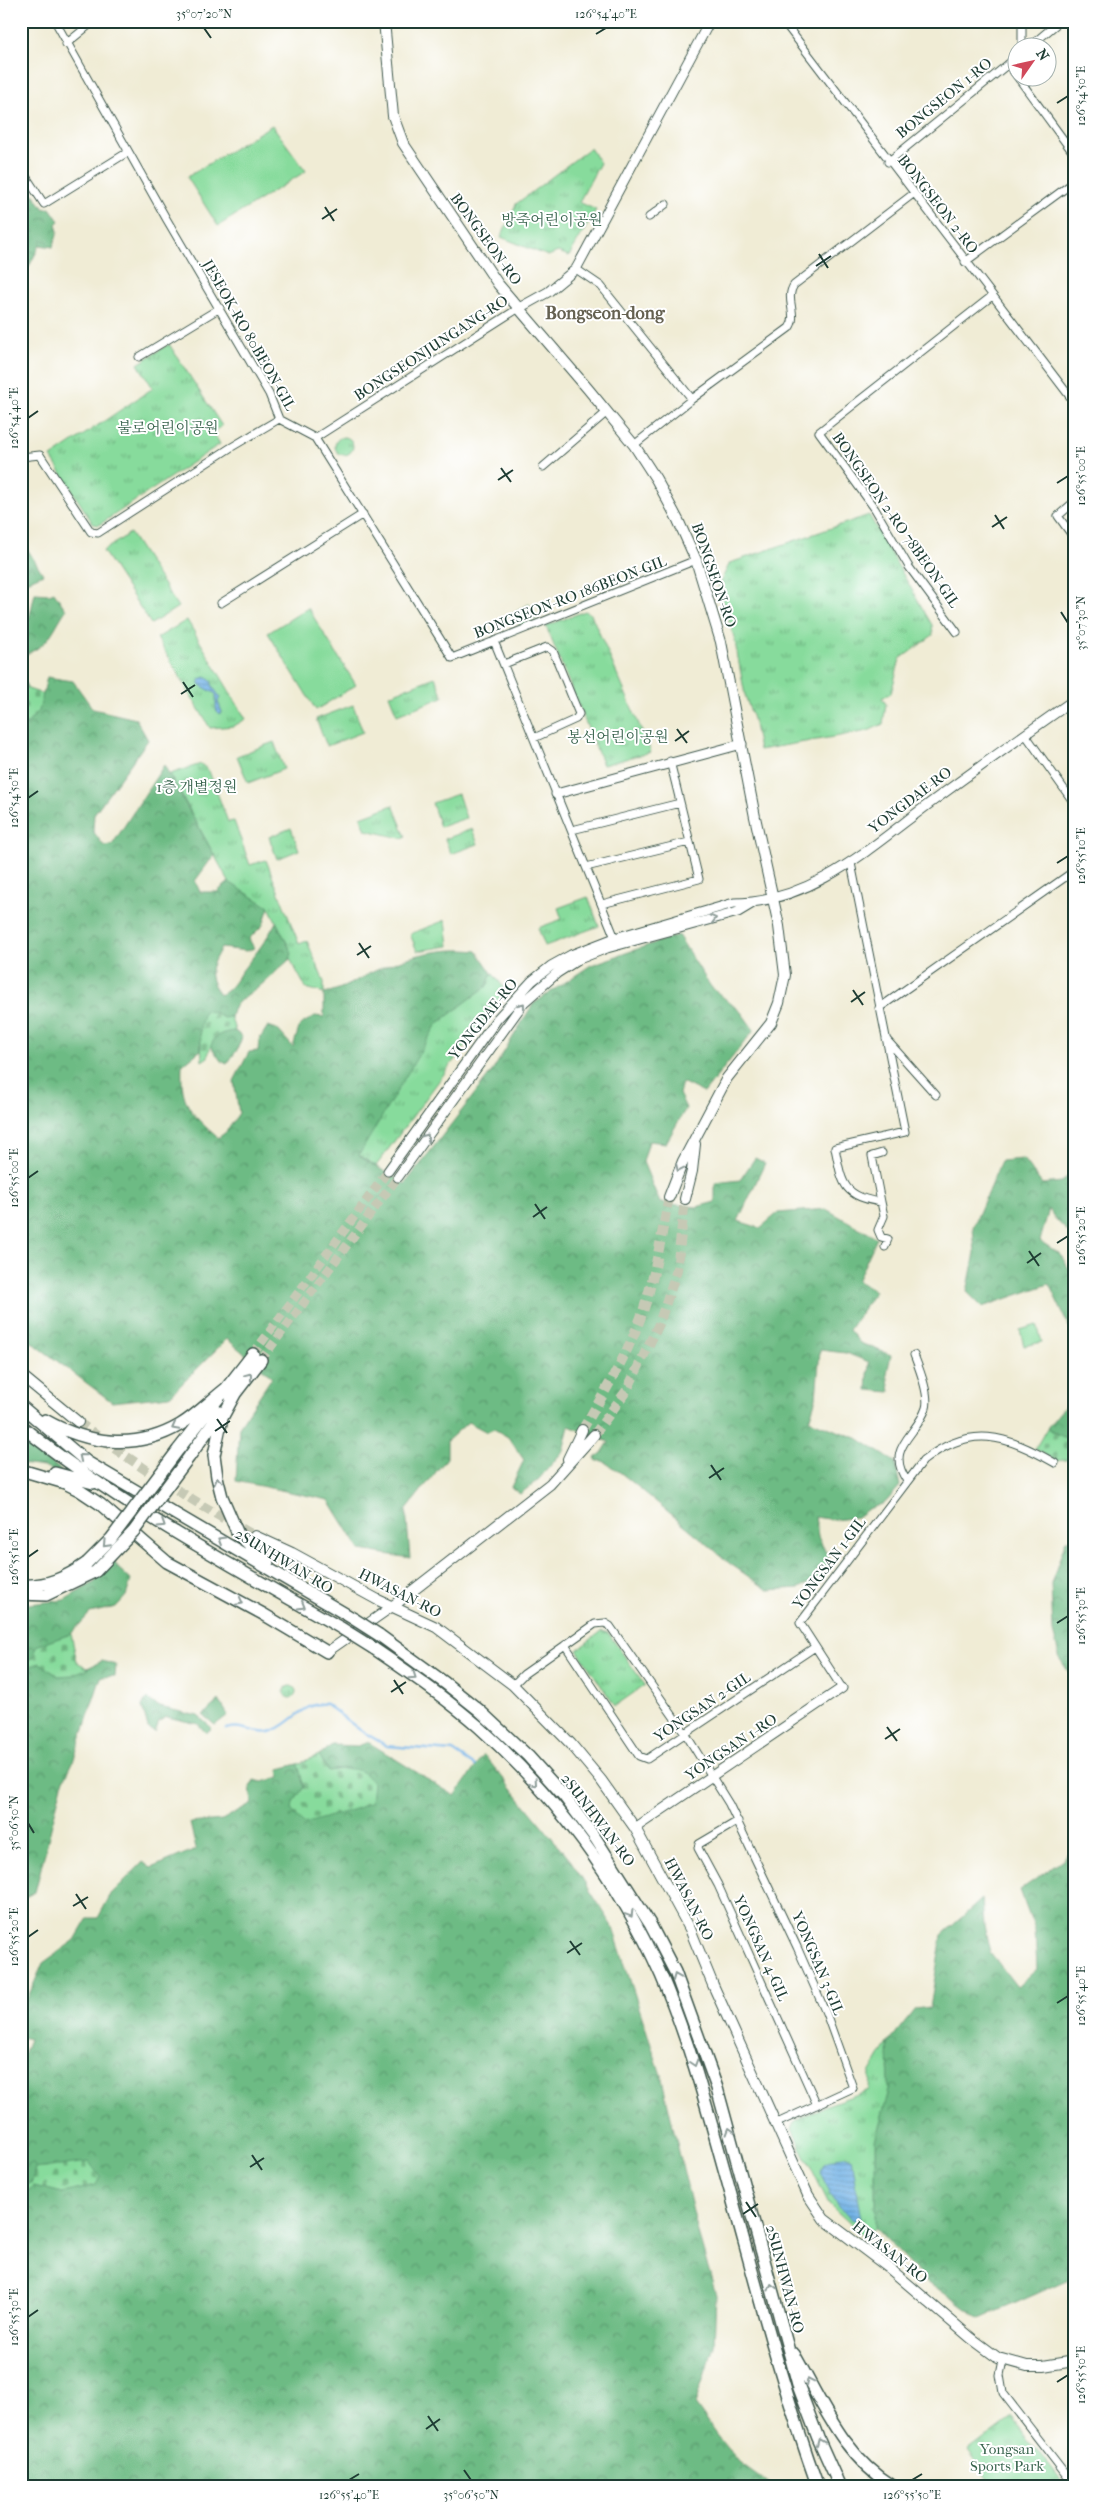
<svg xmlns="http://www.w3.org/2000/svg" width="1095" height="2508" font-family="'IM FELL French Canon','Noto Serif KR',serif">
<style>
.grass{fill:#87db9c;stroke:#538c68}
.forest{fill:url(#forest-crowns);stroke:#467c5c}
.cemetery{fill:url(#cemetery-stones);stroke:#538c68}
.park{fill:url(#park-tufts);stroke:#538c68}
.water{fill:url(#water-rules);stroke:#49788e}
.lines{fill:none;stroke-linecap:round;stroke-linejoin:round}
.stream{stroke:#73b3e7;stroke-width:2.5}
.tertiary-tunnel{stroke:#c6c9b5;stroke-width:9;stroke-dasharray:9 4.5;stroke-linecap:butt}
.secondary-tunnel{stroke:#c6c9b5;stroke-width:10;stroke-dasharray:10 5;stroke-linecap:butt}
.minor-casing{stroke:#3e574c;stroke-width:9}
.tertiary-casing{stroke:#3e574c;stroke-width:11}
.secondary-casing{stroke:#3e574c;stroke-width:12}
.trunk-casing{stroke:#3e574c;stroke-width:14}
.minor{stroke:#fff;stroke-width:7}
.tertiary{stroke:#fff;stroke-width:9}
.secondary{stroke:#fff;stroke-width:10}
.trunk{stroke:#fff;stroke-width:11}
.trunk-bridge-casing{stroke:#3e574c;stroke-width:14;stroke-linecap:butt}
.trunk-bridge{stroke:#fff;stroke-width:11}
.oneway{stroke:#8f9e9a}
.ticks{fill:none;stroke:#1f3d34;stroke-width:2}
.labels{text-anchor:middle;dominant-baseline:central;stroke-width:4;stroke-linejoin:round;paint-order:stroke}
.street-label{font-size:15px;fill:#1f3d34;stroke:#fff}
.park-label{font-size:15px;fill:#39644e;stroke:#fff}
.quarter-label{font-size:18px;font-weight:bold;fill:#656151;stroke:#fff}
.neatline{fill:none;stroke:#1f3d34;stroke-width:2}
.ticks-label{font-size:12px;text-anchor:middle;fill:#1f3d34}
</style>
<defs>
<pattern id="forest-crowns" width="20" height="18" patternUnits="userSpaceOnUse" patternTransform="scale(1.25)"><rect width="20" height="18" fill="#6dbb84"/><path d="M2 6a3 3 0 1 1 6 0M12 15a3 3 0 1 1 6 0" fill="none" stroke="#59996d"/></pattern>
<pattern id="cemetery-stones" width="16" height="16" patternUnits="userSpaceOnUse" patternTransform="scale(1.25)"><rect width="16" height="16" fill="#87db9c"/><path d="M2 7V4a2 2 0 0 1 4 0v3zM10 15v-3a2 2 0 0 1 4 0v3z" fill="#6eb380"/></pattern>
<pattern id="park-tufts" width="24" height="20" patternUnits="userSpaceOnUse" patternTransform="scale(1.25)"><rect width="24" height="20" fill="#87db9c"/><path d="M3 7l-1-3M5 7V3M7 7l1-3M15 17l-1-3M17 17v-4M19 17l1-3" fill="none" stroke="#6eb380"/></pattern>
<pattern id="water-rules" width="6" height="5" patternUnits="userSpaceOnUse" patternTransform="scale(1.25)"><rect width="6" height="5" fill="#73b3e7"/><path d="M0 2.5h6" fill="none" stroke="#5e93bc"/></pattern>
</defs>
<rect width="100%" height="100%" fill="#fff"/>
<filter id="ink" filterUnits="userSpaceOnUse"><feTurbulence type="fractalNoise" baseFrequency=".02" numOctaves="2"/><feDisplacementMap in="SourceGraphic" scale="10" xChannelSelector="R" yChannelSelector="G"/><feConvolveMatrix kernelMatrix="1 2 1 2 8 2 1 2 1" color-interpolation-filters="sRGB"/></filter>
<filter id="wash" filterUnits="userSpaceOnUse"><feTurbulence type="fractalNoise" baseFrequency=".0096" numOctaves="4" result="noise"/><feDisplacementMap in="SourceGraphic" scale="20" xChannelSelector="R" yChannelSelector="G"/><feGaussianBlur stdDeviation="1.12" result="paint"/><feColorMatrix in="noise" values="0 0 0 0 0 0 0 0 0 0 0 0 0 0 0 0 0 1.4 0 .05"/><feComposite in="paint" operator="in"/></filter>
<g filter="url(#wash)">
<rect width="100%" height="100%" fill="#f0ecd5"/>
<path class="grass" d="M272,125L306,171L218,226L187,177Z
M308,608L356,685L316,710L268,633Z
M1037,1325L1042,1342L1024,1346L1020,1330Z"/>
<path class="forest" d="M22,178L44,209L50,208L59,221L56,224L58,232L53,247L40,245L21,282V236L29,234L31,226L21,217Z
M24,544L43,574L23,583L21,580V545Z
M54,592L66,610C51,632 50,646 21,656V610L29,619L35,593L49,594Z
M47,677L73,681L93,709L136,719L148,740L94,814L93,831L104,846L112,845L164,765L214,855L195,881L200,892H217L229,882L269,907L263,925L249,939L254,948L247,951L221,948C209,969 206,975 220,995C233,988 236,978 245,967C257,952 267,939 276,922L292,953L290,959C280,968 270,977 260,986C248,997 234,999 231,1017L223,1018L214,1012L200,1027L201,1050L182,1065C180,1104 190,1113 218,1138L226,1132L239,1113L234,1081L249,1052L258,1051L259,1040L268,1026L277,1029L293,1047L300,1025L315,1016L324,1017V993C343,990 359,978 377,970C409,955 443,947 477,951L492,973L487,986L437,1024L359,1156L405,1184L493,1070L533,1004L591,965L678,935L711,987L741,1012L754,1030L704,1093L682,1082L679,1094L686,1108L666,1143L649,1141L643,1162L660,1203L697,1207L715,1202V1183L740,1180L755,1158L765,1163L738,1221L760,1228L778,1213L826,1209L877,1238L857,1281L875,1291L849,1330L860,1343L891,1355L887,1373L890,1392L867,1390L869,1362L846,1353L820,1350L816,1398L809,1420L859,1439L895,1462L900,1486L885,1503L868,1509L857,1517L835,1520L815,1517L818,1537L831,1562L821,1578L799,1588L768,1590L729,1563L704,1541L621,1473L603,1461H597L595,1458L602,1453L609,1442L569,1426L563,1451L538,1480L520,1494L511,1487L524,1460L508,1437L494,1429L487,1432L468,1422L447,1441V1458L406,1510L410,1558L360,1550L329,1500L236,1481L239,1427L272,1377L227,1339L170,1396L112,1402L21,1334V730L39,711Z
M235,1031L242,1037L237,1050L227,1064L221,1061L210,1045C217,1034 222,1032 235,1031Z
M1023,1159L1042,1184L1062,1182L1074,1169V1237L1055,1219L1049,1209L1040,1241L1060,1254L1074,1277V1337L1049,1284L982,1307L967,1292L975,1253L973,1227L1001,1161Z
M1074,1395V1443L1073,1444L1047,1428Z
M21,1439L61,1470L59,1474L44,1467L21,1464Z
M1074,1539V1680L1060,1659L1053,1632L1051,1584L1066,1540Z
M112,1557L118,1568L131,1580L126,1596L116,1607L90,1613L71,1634L37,1646L34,1657L21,1664V1605L64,1600L95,1582Z
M102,1661L116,1665L115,1676L101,1677L73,1762L62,1784L35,1892L21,1899V1679L31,1681L28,1667L40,1663L58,1676L73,1675Z
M147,1699L160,1707L198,1716L212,1728L206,1733L198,1724L167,1717L159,1721L155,1732L148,1728L142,1706Z
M219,1700L228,1715L215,1725L203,1715Z
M368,1742L455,1796L484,1755L571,1861L612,1925L661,2075L698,2233L716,2295L714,2346L695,2404L714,2431L739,2462L774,2487H21V2235L23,2233L21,2226V2196L34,2186L63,2193L96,2185L35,2169L32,2182L21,2189V2060L29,2039L21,2037V2013L43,1963L75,1940L88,1918H98L111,1894L143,1862L151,1868L196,1849L190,1823L222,1820L252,1803L250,1787L254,1780L263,1782L280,1777L279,1769L298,1764L304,1787L293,1803L348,1768L328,1771L319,1755L332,1745L358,1746Z
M1074,1844V2277L980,2319L923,2278L875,2227V2140L889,2090L888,2043L915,2009L930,2007L942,1935L982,1899L984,1926L990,1952L1017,1987L1037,1969L1035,1930L1020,1890L1063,1860Z"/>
<path class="cemetery" d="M21,675L28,689L43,694L39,711L21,730Z
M204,1011L214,1012L223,1018L231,1017L235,1031C217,1032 211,1039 208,1057L202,1061L200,1027Z
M1047,1428L1074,1443V1459L1056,1461L1035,1449Z
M71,1634L77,1662L89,1669L73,1675L58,1676L40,1663L28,1667L31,1681L21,1679V1664L34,1657L36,1646Z
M319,1755L328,1771C350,1768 359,1765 373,1783L371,1802L358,1808L304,1824L292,1811L293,1803L304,1787L298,1764Z
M89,2162L100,2177L96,2185L63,2193L34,2186L21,2196V2189L32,2182L35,2169Z"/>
<path class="park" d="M590,148L600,163L579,202L596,210L569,256L558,252L548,256L501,237L516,204Z
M169,344L222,426L213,432L220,444L99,525L93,524L51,457L153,388L138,364Z
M335 446a9 9 0 1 1 18 0a9 9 0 1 1-18 0Z
M869,515L932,625L933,635L900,659L891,693L882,698L886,704L883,724L868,731L759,750L753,719L745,695L734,637L718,586L730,563Z
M130,533L178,607L151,624L103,551Z
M529,604L538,618L520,625L512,614Z
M585,611L591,614L651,752L603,765L546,626Z
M187,620L246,719L234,726L210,728L157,638Z
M435,677L443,697L397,715L389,695Z
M353,705L363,732L327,746L316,719Z
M274,742L284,769L248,783L237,756Z
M201,764L209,771L228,822L234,821L250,865L266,860L299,944L307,941L324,982V993L306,988L290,959L292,953L269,907L229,882L170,774Z
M458,794L466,818L440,827L432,803Z
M393,805L406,837L401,838L366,830L361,817Z
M291,828L299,850L277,859L269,837Z
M472,829L478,844L451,854L445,839Z
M588,897L599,926L545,946L538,928L562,919L558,908Z
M446,920L449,946L417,951L410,934Z
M492,973L506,990L376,1166L359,1155L437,1024L487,986Z
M602,1631L608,1633L645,1685L615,1706L577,1650Z
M284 1692a6 6 0 1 1 12 0a6 6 0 1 1-12 0Z
M888,2043L889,2090L875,2140V2227L862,2235L829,2204L792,2129L795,2121L827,2105L869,2090L870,2073Z
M1012,2418L1066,2487H994L968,2451Z"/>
<path class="water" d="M206,677L211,681L213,687L220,697L218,702L222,712L220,714L216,710V694L200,685V679Z
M846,2156L851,2158L861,2220L853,2221C837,2207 829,2191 820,2172L822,2165L836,2158Z"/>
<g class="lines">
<path class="stream" d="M226,1729C244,1723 258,1738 275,1730C294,1722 304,1702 326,1704L360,1730L387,1746L453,1751L475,1766"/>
</g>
</g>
<g filter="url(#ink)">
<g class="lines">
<path class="tertiary-tunnel" d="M253,1354L388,1171
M261,1360L398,1177"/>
<path class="secondary-tunnel" d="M78,1422C135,1464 193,1502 255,1536
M582,1430C604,1394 626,1357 641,1317C655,1278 661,1237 669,1197
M594,1435L627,1390L659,1324L677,1270L685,1199"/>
<g class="minor-casing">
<path id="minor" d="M55,21L167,220L269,394L279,419L315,438L452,658L696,560
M783,21L1074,402
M1022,21V48
M66,44L94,21
M1028,48L1060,21
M1008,64L1074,154
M888,162L1018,56
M21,169L44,204L128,152
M649,217L666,204
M965,262L1074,182
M576,269L601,286L692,399
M139,357L220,308
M315,438L519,308
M634,445L692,399L789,328C799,315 784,299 794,285L913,194
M21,457L40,455L91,532L98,533L230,448L279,419
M543,467L607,412
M1074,502L1058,516L1074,538
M221,603L363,514
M957,632L909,567L875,509L819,432L992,296
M494,641L615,938
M504,664L547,647L553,651L579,714L576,719L534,738
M1025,734L1074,803
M572,830L680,803
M851,863L905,1132L835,1148C842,1182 842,1197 881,1202L872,1156L882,1153
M586,867L689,842
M602,904L699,879L670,761
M879,1008L1074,871
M886,1039L936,1095
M881,1202L884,1216L878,1230L881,1237L888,1239L885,1247
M907,1481C884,1447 917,1436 926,1408C930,1395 919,1368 914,1355
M565,1645L639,1756L647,1759L815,1647
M513,1685L524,1674L595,1624L605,1623L610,1626L685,1733L729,1804L797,1947L826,2013L853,2088L775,2124
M842,1688L800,1623L923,1461C971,1423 1005,1435 1055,1463
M738,1821L699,1844L698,1848L718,1885L817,2105
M1003,2360L1000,2375L1003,2393L1074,2485"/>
</g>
<g class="tertiary-casing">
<path id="tertiary" d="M519,308L548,292L576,269L710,21
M556,794L742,744
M388,1171L497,1019L532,981L551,966L571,955L615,938L734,903C816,903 878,840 941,795C985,763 1029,731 1074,700
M398,1177L524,1002L557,973L579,959L607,948L738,912L753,903
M327,1652L393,1606
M635,1828L842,1688"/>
</g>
<g class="secondary-casing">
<path id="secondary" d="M384,21L393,116L403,143L498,284L588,389L634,445L656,479L678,520L696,560L721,642L755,817L779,926L785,975L779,1003L771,1023L727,1078L683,1161L669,1197
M685,1199L692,1171L695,1144
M21,1375L78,1422
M568,1459L582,1430
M255,1536L292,1553L378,1600L436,1627L513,1685L571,1744L601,1780L635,1828L690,1929L713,1985L808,2195L824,2219L889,2268L971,2338L998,2358L1027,2366H1043L1074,2361
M393,1606L550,1484L594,1435"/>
</g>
<g class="trunk-casing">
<path id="trunk" d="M235,1394L222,1418L214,1455L217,1477L222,1497L238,1534L268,1562
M231,1399L261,1360
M21,1406L87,1462L354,1619
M45,1420C87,1444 136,1451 180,1425C197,1415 212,1399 228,1387
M21,1426C119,1505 231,1565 341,1628
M178,1450L253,1354
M189,1457L221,1412
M21,1470L65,1483L79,1490L100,1504L167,1562L263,1614L327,1652
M55,1473L93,1483
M21,1585C47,1587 67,1577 87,1563
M21,1594L46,1595L96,1571
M379,1635L445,1683L479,1710L528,1756L564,1796L596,1839L650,1924L675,1972L717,2088L799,2388L818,2438L840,2487
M373,1648C410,1673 446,1698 479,1727C555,1795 620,1882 661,1975C689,2040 707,2108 726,2176C755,2280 781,2385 818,2487
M794,2354C823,2404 842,2455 894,2487"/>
</g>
<use href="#minor" class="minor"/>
<use href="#tertiary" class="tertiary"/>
<use href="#secondary" class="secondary"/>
<use href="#trunk" class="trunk"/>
<g class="trunk-bridge-casing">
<path id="trunk-bridge" d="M87,1563L111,1539L178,1450
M96,1571L134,1531L189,1457
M354,1619L379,1635
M341,1628L373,1648"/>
</g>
<use href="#trunk-bridge" class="trunk-bridge"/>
</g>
<defs><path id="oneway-chevron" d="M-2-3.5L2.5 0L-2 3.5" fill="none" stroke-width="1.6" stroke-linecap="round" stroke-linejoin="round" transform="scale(1.25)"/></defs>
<g class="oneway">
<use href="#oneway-chevron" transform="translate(713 919) rotate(-15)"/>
<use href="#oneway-chevron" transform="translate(522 1006) rotate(-52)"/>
<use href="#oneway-chevron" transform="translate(426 1137) rotate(-54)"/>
<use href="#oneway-chevron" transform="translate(679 1168) rotate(115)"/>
<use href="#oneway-chevron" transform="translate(249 1376) rotate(-53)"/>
<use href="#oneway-chevron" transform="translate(175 1427) rotate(152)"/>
<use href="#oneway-chevron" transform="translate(82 1457) rotate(-141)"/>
<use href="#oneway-chevron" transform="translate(218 1481) rotate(-104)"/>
<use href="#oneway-chevron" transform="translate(162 1524) rotate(32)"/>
<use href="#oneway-chevron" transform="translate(221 1540) rotate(-149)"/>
<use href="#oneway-chevron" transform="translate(106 1544) rotate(134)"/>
<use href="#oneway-chevron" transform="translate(240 1602) rotate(28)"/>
<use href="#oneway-chevron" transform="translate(302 1606) rotate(30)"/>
<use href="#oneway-chevron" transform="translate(413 1676) rotate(34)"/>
<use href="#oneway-chevron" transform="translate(534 1783) rotate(49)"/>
<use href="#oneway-chevron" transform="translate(630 1914) rotate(59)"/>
<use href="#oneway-chevron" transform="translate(676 1977) rotate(-112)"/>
<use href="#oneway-chevron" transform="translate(694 2063) rotate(72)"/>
<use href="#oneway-chevron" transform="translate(730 2131) rotate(-107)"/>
<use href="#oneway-chevron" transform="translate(772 2287) rotate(-105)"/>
<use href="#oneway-chevron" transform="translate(809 2382) rotate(-115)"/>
<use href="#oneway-chevron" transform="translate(820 2442) rotate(-113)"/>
</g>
</g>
<path class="ticks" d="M204,28L211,38M596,34L606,28M1057,103L1068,96M325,207L334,221M322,219L337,209M819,254L828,268M816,266L831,256M28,418L38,411M501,468L511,482M498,480L513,470M1057,483L1068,476M995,515L1004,529M992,527L1007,517M1061,612L1068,623M183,682L193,697M181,694L195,685M677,729L687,743M675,741L689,731M28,798L38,791M1057,863L1068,856M359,943L369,958M357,955L371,946M853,990L863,1005M851,1002L865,992M28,1178L38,1171M535,1204L545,1219M533,1217L547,1207M1057,1243L1068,1236M1029,1251L1039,1266M1027,1263L1041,1253M217,1419L227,1433M215,1431L230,1421M711,1465L721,1480M709,1478L724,1468M28,1557L38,1550M1057,1623L1068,1616M394,1680L403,1694M391,1692L406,1682M887,1727L897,1741M885,1739L900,1729M28,1823L34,1833M76,1894L86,1909M73,1906L88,1897M28,1937L38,1930M570,1941L580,1955M567,1953L582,1943M1057,2003L1068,1996M252,2155L262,2170M250,2167L264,2158M746,2202L756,2217M743,2214L758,2204M28,2317L38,2310M1057,2382L1068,2375M428,2416L438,2431M426,2429L440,2419M464,2470L471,2480M349,2480L359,2474M912,2480L922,2474"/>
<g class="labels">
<g class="street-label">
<text transform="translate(944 98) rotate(-39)">BONGSEON 1-RO</text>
<text transform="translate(938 204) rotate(52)">BONGSEON 2-RO</text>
<text transform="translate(486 239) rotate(54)">BONGSEON-RO</text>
<text transform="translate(249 335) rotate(60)">JESEOK-RO 80BEON-GIL</text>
<text transform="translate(431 348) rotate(-33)">BONGSEONJUNGANG-RO</text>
<text transform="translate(896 520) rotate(55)">BONGSEON 2-RO 78BEON-GIL</text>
<text transform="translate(714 575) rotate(71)">BONGSEON-RO</text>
<text transform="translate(570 597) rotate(-21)">BONGSEON-RO 186BEON-GIL</text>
<text transform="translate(910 800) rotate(-37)">YONGDAE-RO</text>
<text transform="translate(483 1019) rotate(-51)">YONGDAE-RO</text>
<text transform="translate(284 1561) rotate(31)">2SUNHWAN-RO</text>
<text transform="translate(829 1563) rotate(-53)">YONGSAN 1-GIL</text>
<text transform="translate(400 1593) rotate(27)">HWASAN-RO</text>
<text transform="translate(702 1707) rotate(-34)">YONGSAN 2-GIL</text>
<text transform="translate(731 1747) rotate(-34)">YONGSAN 1-RO</text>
<text transform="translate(598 1820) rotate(53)">2SUNHWAN-RO</text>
<text transform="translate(689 1899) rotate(63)">HWASAN-RO</text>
<text transform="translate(761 1948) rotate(66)">YONGSAN 4-GIL</text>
<text transform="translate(818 1963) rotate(67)">YONGSAN 3-GIL</text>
<text transform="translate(890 2252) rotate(38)">HWASAN-RO</text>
<text transform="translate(785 2279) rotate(75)">2SUNHWAN-RO</text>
</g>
<g class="park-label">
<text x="552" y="220">방죽어린이공원</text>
<text x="168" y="428">불로어린이공원</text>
<text x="618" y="737">봉선어린이공원</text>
<text x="197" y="787">1층 개별정원</text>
<text x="1007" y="2449">Yongsan<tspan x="1007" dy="17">Sports Park</tspan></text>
</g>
<g class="quarter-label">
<text x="605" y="313">Bongseon-dong</text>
</g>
</g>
<rect width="1095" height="2508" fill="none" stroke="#fff" stroke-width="55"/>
<g transform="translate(1032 62) rotate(56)"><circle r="24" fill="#ffffff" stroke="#a5b1ae"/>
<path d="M0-4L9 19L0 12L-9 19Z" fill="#d1495b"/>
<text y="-8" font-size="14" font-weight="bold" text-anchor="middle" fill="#1f3d34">N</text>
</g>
<rect x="28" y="28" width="1040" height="2452" class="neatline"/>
<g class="ticks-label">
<text x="204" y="18">35°07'20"N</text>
<text x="606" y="18">126°54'40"E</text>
<text transform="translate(1081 96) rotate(-90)" y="4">126°54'50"E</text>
<text transform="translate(14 418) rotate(-90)" y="4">126°54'40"E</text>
<text transform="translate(1081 476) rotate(-90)" y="4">126°55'00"E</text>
<text transform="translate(1081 623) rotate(-90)" y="4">35°07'30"N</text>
<text transform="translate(14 798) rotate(-90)" y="4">126°54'50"E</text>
<text transform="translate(1081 856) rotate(-90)" y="4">126°55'10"E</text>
<text transform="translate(14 1178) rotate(-90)" y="4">126°55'00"E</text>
<text transform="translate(1081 1236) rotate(-90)" y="4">126°55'20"E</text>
<text transform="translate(14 1557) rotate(-90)" y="4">126°55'10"E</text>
<text transform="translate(1081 1616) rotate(-90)" y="4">126°55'30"E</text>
<text transform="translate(14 1823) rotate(-90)" y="4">35°06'50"N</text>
<text transform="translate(14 1937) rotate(-90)" y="4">126°55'20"E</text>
<text transform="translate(1081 1996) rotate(-90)" y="4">126°55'40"E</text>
<text transform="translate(14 2317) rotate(-90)" y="4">126°55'30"E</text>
<text transform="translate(1081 2375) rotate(-90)" y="4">126°55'50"E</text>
<text x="349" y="2499">126°55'40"E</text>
<text x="471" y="2499">35°06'50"N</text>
<text x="912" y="2499">126°55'50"E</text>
</g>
</svg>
